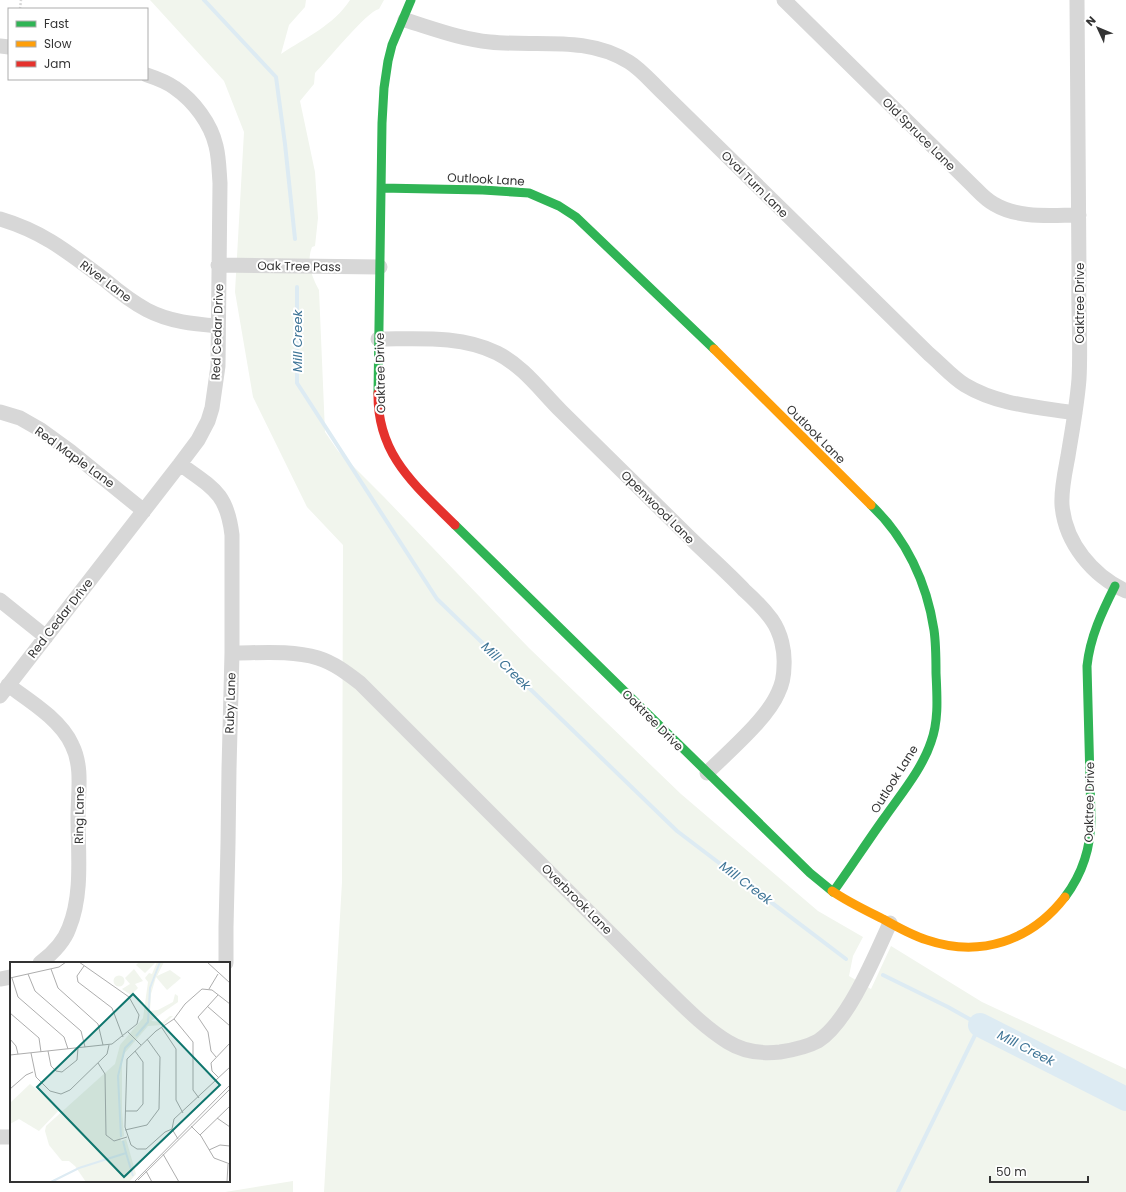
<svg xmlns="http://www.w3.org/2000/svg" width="1126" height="1192" font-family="Poppins,sans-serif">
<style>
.green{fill:#f1f5ed}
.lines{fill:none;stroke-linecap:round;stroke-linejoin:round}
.stream{stroke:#ddebf3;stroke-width:4}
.river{stroke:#ddebf3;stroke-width:24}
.path{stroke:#d6d6d6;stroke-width:2.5;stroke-dasharray:2 2;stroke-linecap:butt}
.street{stroke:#d7d7d7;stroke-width:15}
.fast{stroke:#30b455;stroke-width:9}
.slow{stroke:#ff9f0a;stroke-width:9}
.jam{stroke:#e5322d;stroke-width:9}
.labels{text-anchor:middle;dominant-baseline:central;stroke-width:4;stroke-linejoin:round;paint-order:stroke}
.street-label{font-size:12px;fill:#333;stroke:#fff}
.water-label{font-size:13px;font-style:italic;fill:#3f7597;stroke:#fff}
.inset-river{fill:none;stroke:#ddebf3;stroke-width:2}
.inset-road{fill:none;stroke:#adadad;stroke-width:1}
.view{fill:#0f766e;fill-opacity:0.15;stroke:#0f766e;stroke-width:2}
.inset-edge{fill:none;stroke:#333;stroke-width:2}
</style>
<rect width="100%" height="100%" fill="#fff"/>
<path class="green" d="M150,0H306L305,7L289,25L281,54C305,38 334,25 350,0H384L379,9C366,12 327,61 315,73L314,84L300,101L315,172L318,218L315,246L312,247C306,262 312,277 319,290L325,432L338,451L384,497L529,648L681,794L818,911L863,937L853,956L849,976L871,989L891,946L982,1002L1126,1069V1192H324L342,882L343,545L307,507L253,397L235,292L244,132L224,81Z
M293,1181V1192H225Z"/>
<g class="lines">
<path class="stream" d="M204,0L276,77L285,144L295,239
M297,287V383L437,599L677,831L846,959
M883,975L948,1007L980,1025L898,1192"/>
<path class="river" d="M980,1025L1126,1099"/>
<path class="path" d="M20,9L21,0"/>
<path class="street" d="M784,0L973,186C979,192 986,200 994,204C1019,219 1051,215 1079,215
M1077,0C1078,91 1079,182 1079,274C1078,309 1081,344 1079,379C1077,405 1072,431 1068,456C1065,472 1061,489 1062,505C1065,543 1093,576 1126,591
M405,20C432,28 460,39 490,42C537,47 586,35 629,62C642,70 653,84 665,95L929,354C941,364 952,377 965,385C998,405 1038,407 1075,413
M0,46L9,47
M0,219C44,232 69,253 105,280C118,291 132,302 147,310C170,322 194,324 218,326
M218,265L380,267
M378,339C418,339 461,335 497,353C523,366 541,391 561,411C602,451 643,492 684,532C704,552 725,570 744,590C754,599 764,609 772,620C781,633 785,651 784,666C784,675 782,685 778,693C767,719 728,752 707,773
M0,412L20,418L41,430L70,451L144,511
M180,464C213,488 227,493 232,535V653L229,769L228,844L226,927V963
M0,600L46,637
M232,653C260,653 291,650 318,658C334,663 347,673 360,683L660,983C681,1003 702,1026 728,1042C744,1052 762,1054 780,1052C793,1050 807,1047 818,1041C848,1022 875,956 890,923
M8,685C30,701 61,720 72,745C83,767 78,793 78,817C78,853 83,894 69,928C64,942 52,954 40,963
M0,696L180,464L198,440L208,421L212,408L218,366L220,183C219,170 219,158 216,146C211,124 194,101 175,88C167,82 156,78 147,75
M0,979L11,977
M0,1137H11"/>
<path class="fast" d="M381,188L483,190L529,193L559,206L576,217L714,349
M378,393L382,123L384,88L388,61L392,45L411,0
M455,525L810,873L832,891
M833,892C851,867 867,842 885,817C901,794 922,769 931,742C939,720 937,696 936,673C936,658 936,644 934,630C927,583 906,538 871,505
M1065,897C1083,873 1091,848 1091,818L1087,666C1090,637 1102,612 1115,586"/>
<path class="slow" d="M714,349L871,505
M832,891C848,902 865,910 883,919C897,927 911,935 927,940C980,958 1031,941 1065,897"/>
<path class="jam" d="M378,393C377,455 415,485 455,525"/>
</g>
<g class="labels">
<g class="street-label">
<text transform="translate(919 134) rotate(45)">Old Spruce Lane</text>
<text transform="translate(486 179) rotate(3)">Outlook Lane</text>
<text transform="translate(755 184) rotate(45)">Oval Turn Lane</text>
<text transform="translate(299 266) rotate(1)">Oak Tree Pass</text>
<text transform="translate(106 281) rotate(37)">River Lane</text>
<text transform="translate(1079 303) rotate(-90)">Oaktree Drive</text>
<text transform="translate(217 332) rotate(-88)">Red Cedar Drive</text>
<text transform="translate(380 373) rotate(-91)">Oaktree Drive</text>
<text transform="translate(816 434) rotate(45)">Outlook Lane</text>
<text transform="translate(75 457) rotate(36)">Red Maple Lane</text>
<text transform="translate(658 507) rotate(45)">Openwood Lane</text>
<text transform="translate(60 618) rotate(-52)">Red Cedar Drive</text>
<text transform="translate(230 703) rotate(-88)">Ruby Lane</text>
<text transform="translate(653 720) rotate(45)">Oaktree Drive</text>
<text transform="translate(894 779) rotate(-58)">Outlook Lane</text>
<text transform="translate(1089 802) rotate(-89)">Oaktree Drive</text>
<text transform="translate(79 815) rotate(-89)">Ring Lane</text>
<text transform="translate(577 899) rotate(45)">Overbrook Lane</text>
</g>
<g class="water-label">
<text transform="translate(297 341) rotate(-90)">Mill Creek</text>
<text transform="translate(506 666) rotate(44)">Mill Creek</text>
<text transform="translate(746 883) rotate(37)">Mill Creek</text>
<text transform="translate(1026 1048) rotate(27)">Mill Creek</text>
</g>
</g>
<g transform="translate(10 962)">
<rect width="220" height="220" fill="#fff"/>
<path d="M129,0H144L145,1L135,11L126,3ZM147,0H154L147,14L160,8L171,16L157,28L146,15L141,32L140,49L148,48L163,40L165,32L168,34V40L141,59L153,60L160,54H163L153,63L138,64L112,94V149L114,174L110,176L111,179L116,177L126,212L119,220H76L65,204L59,199H52L39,183L35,169L36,164L105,102L110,83L133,56L138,20L135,16L139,11L142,12ZM124,7L133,19L125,22L128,26L121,33L112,27L120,22L115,16ZM103.5 19a5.5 5.5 0 1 1 11 0a5.5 5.5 0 1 1-11 0ZM20,122L50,147L29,169L9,157L0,162V141Z" fill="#f1f5ed"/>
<path class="inset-river" d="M126,74L138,60L140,26L150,0M111,175L108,114L115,86L123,78M116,191L123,214M41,220L69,206L116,191L113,179"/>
<path class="inset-road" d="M197,0L220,21M74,4L67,14L68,20L102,46L113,75M41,7L48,26L88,62L93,83M18,12L25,29L71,69L75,85M0,16L49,5L56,0M2,16L8,35L54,75L58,87M199,27L208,12M197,44L220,64M0,51L29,76L31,90M164,57L183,80V128L189,136M152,66L166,87V138L173,151M118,70L131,83M0,77L6,84L8,92M38,89L41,104L46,109L52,110L67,98L68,86M21,91L26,115L40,129L51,132L60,128L97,92L99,83M0,93L102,82L127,62L129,53L119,35L69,0M206,95L201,89L198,70L188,55L208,33M88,101L95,112L96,173L104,179L117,175M209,116L202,109L201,101L220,81M0,127L16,113L23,110M115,149H127L133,142V100L125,89M207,156L220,165M181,164L191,174L204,196L220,202M162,167L155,170L136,187H127L121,183L115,165L117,97L146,69L164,57L175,42L192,27L202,28L220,42M115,168L137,163L149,147L150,95L137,77M190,173L220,144M168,177L162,167L164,157L220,105M199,188L210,183L220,184M153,192L169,220M136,209L142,220M128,218L220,127M124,220L220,123M217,220L218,202"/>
<path class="view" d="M123,32L210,123L114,215L27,125Z"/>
<rect width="220" height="220" class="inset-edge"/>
</g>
<rect x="8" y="8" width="140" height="72" fill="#ffffff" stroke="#adadad"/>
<rect x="16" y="21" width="20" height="6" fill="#30b455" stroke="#adadad"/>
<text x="44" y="28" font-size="12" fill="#333333">Fast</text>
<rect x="16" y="41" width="20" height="6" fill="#ff9f0a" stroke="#adadad"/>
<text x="44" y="48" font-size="12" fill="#333333">Slow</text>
<rect x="16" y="61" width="20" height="6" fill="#e5322d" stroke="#adadad"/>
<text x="44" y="68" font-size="12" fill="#333333">Jam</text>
<g transform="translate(1098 28) rotate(314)" stroke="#ffffff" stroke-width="3" paint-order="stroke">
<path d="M0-3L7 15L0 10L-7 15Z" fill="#333333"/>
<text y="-6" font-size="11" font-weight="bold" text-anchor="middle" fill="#333333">N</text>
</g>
<path d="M990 1176v6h98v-6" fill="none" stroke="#333333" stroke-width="2"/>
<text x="996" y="1176" font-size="12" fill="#333333" stroke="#ffffff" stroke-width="3" paint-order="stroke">50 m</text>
</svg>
